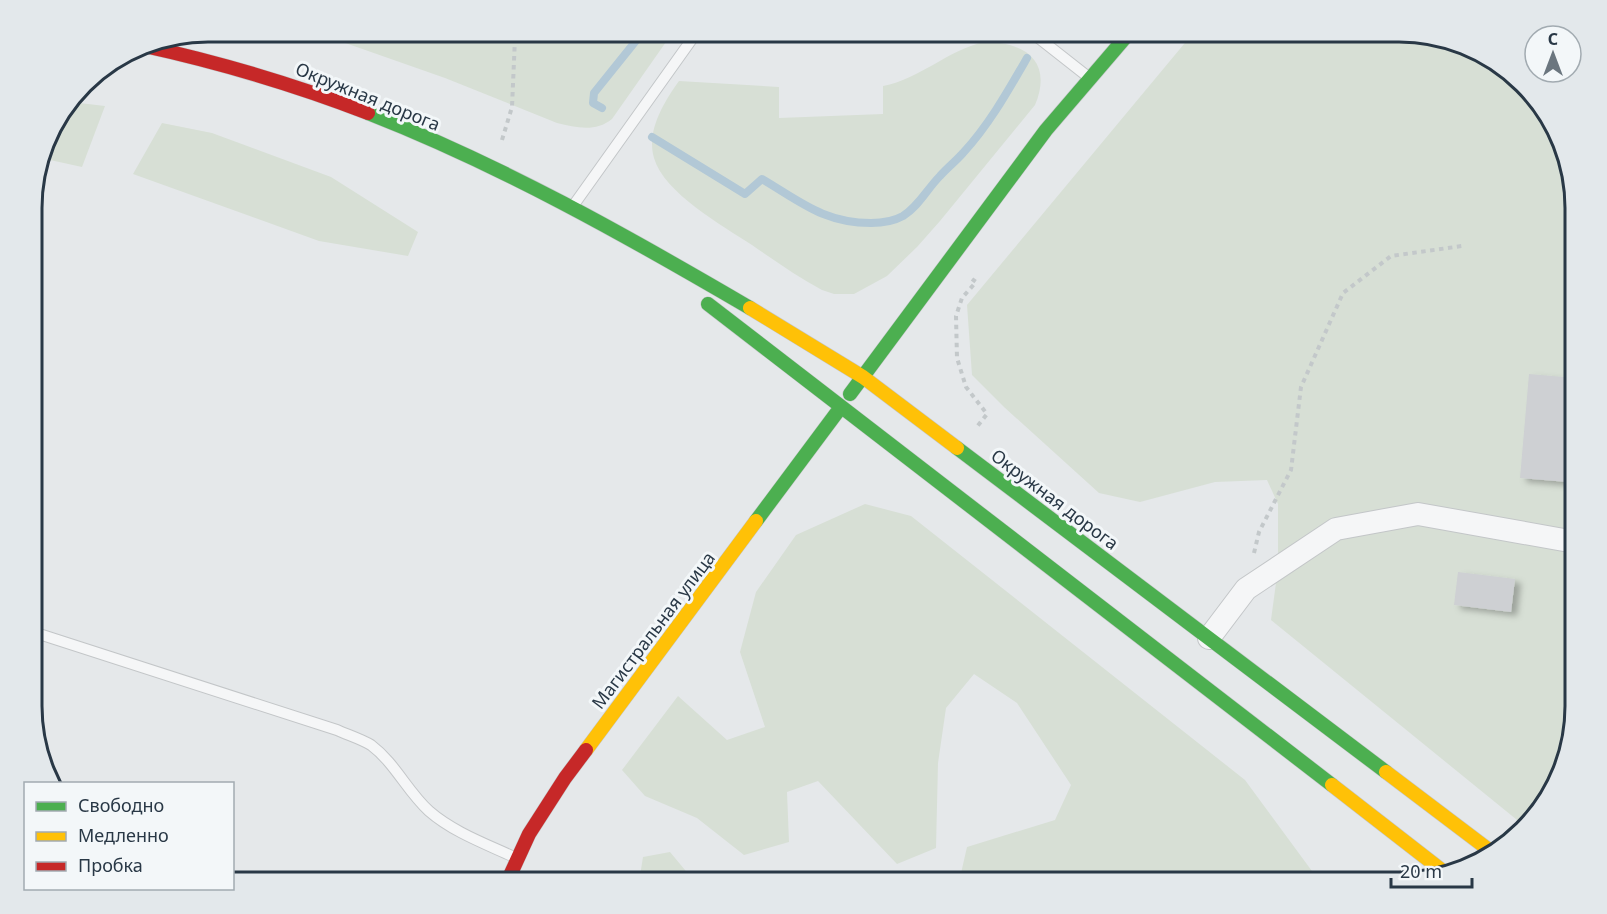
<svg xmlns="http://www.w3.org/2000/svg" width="1607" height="914" font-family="'Noto Sans',sans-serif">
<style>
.green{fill:#d7dfd5}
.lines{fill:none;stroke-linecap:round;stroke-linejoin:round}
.stream{stroke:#b2c8d6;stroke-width:8}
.building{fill:#ced0d3;filter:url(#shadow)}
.lane-casing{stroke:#c3c6c8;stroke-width:12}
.street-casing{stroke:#c3c6c8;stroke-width:24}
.fast-casing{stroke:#c3c6c8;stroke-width:15}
.slow-casing{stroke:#c3c6c8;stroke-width:15}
.jam-casing{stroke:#c3c6c8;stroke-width:15}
.path{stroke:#c3c8ca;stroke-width:4;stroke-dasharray:4.5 4.5;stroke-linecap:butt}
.lane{stroke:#f5f6f7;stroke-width:10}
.street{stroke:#f5f6f7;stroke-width:22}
.fast{stroke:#4caf50;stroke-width:14}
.slow{stroke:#ffc107;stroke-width:14}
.jam{stroke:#c62828;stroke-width:14}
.labels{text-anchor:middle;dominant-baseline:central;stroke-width:6;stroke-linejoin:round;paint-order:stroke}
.street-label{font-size:18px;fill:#293846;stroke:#f3f7f9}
.rim{fill:none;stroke:#293846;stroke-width:3}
</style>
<defs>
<filter id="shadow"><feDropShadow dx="6" dy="4" stdDeviation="3" flood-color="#0004"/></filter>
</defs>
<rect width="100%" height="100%" fill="#e5e8ea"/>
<path class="green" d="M314,32H673L612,119C596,132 577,128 557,123L445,78Z
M1194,32H1399L1487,55L1546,110L1575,196V717L1552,794L1522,824L1271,620L1278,568V504L1267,480L1215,482L1140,502L1099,493L1004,407L972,375L967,305Z
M984,42C1026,42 1053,62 1035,105L940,221L917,247L887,276L854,294H834L822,290C798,277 775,261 752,245C723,226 664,193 654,158C646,131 664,102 679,81L779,87V118L883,114V86C920,79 948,50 984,42Z
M71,102L105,106L82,167L41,158L50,130Z
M162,123L212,133L331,177L418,232L408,256L319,241L133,174Z
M865,504L911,516L1245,780L1320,882H959L967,847L1055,820L1071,785L1017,703L974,674L946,708L938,763L936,848L897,864L818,781L787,792L789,842L744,855L697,818L645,796L622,770L678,696L727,740L765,727L740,652L756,592L796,535Z
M670,852L695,882H639L643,857Z"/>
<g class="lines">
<path class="stream" d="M602,108L593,103L594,93L643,32
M652,137L745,194L762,179C801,202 824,223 871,223C881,223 894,221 903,216C919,206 927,189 940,176C947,168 956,161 963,153C989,125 1008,91 1027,58"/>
</g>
<path class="building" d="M1529,374L1575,378L1568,482L1520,478Z
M1458,572L1515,579L1511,612L1454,605Z"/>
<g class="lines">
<g class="lane-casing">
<path id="lane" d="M1031,32L1087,76
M573,206L697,32
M33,632L337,730C348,735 361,739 371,745C395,763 407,791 429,811C453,832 486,844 514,857"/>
</g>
<g class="street-casing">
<path id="street" d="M1209,638L1246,589L1336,529L1418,514L1575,542"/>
</g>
<g class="fast-casing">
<path id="fast" d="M368,113C501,165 627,236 750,308
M708,304L1332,785
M850,394L1046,130L1130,32
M957,448L1386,772
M756,521L841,407"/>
</g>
<g class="slow-casing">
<path id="slow" d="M750,308L863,377L957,448
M586,750L756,521
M1386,772L1493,853
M1332,785L1444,872"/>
</g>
<g class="jam-casing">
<path id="jam" d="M140,45C218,62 293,84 368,113
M507,882L529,834L565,778L586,750"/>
</g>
<path class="path" d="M502,140L512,107L515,38L514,32
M972,279L976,282L962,298L956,316L957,358L966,387L987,414L976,428
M1254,553L1259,532L1291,470L1301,387L1343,293L1391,256L1462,246"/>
<use href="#lane" class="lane"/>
<use href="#street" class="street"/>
<use href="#fast" class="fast"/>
<use href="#slow" class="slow"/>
<use href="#jam" class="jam"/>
</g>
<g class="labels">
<g class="street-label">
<text transform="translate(368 96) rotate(22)">Окружная дорога</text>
<text transform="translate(1055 499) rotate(37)">Окружная дорога</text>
<text transform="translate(653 630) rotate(-53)">Магистральная улица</text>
</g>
</g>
<path d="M0 0H1607V914H0ZM208 42H1399A166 166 0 0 1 1565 208V706A166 166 0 0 1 1399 872H208A166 166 0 0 1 42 706V208A166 166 0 0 1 208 42Z" fill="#e3e8eb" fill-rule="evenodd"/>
<path class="rim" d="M208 42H1399A166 166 0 0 1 1565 208V706A166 166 0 0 1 1399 872H208A166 166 0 0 1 42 706V208A166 166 0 0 1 208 42Z"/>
<rect x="24" y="782" width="210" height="108" fill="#f3f7f9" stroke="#a2abb1" stroke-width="1.5"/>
<rect x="36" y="802" width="30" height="9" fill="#4caf50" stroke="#a2abb1" stroke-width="1.5"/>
<text x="78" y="812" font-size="18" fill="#293846">Свободно</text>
<rect x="36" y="832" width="30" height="9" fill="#ffc107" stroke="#a2abb1" stroke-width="1.5"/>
<text x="78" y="842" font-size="18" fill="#293846">Медленно</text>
<rect x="36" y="862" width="30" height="9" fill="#c62828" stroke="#a2abb1" stroke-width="1.5"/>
<text x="78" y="872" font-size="18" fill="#293846">Пробка</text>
<g transform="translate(1553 54)"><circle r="28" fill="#f3f7f9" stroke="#a2abb1" stroke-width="1.5"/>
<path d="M0-4.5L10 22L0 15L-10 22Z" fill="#6b767f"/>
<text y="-9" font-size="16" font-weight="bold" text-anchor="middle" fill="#293846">С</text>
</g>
<path d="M1391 878v9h81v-9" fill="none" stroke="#293846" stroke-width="3"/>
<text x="1400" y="878" font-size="18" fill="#293846" stroke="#f3f7f9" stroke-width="4.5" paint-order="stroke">20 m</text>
</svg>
